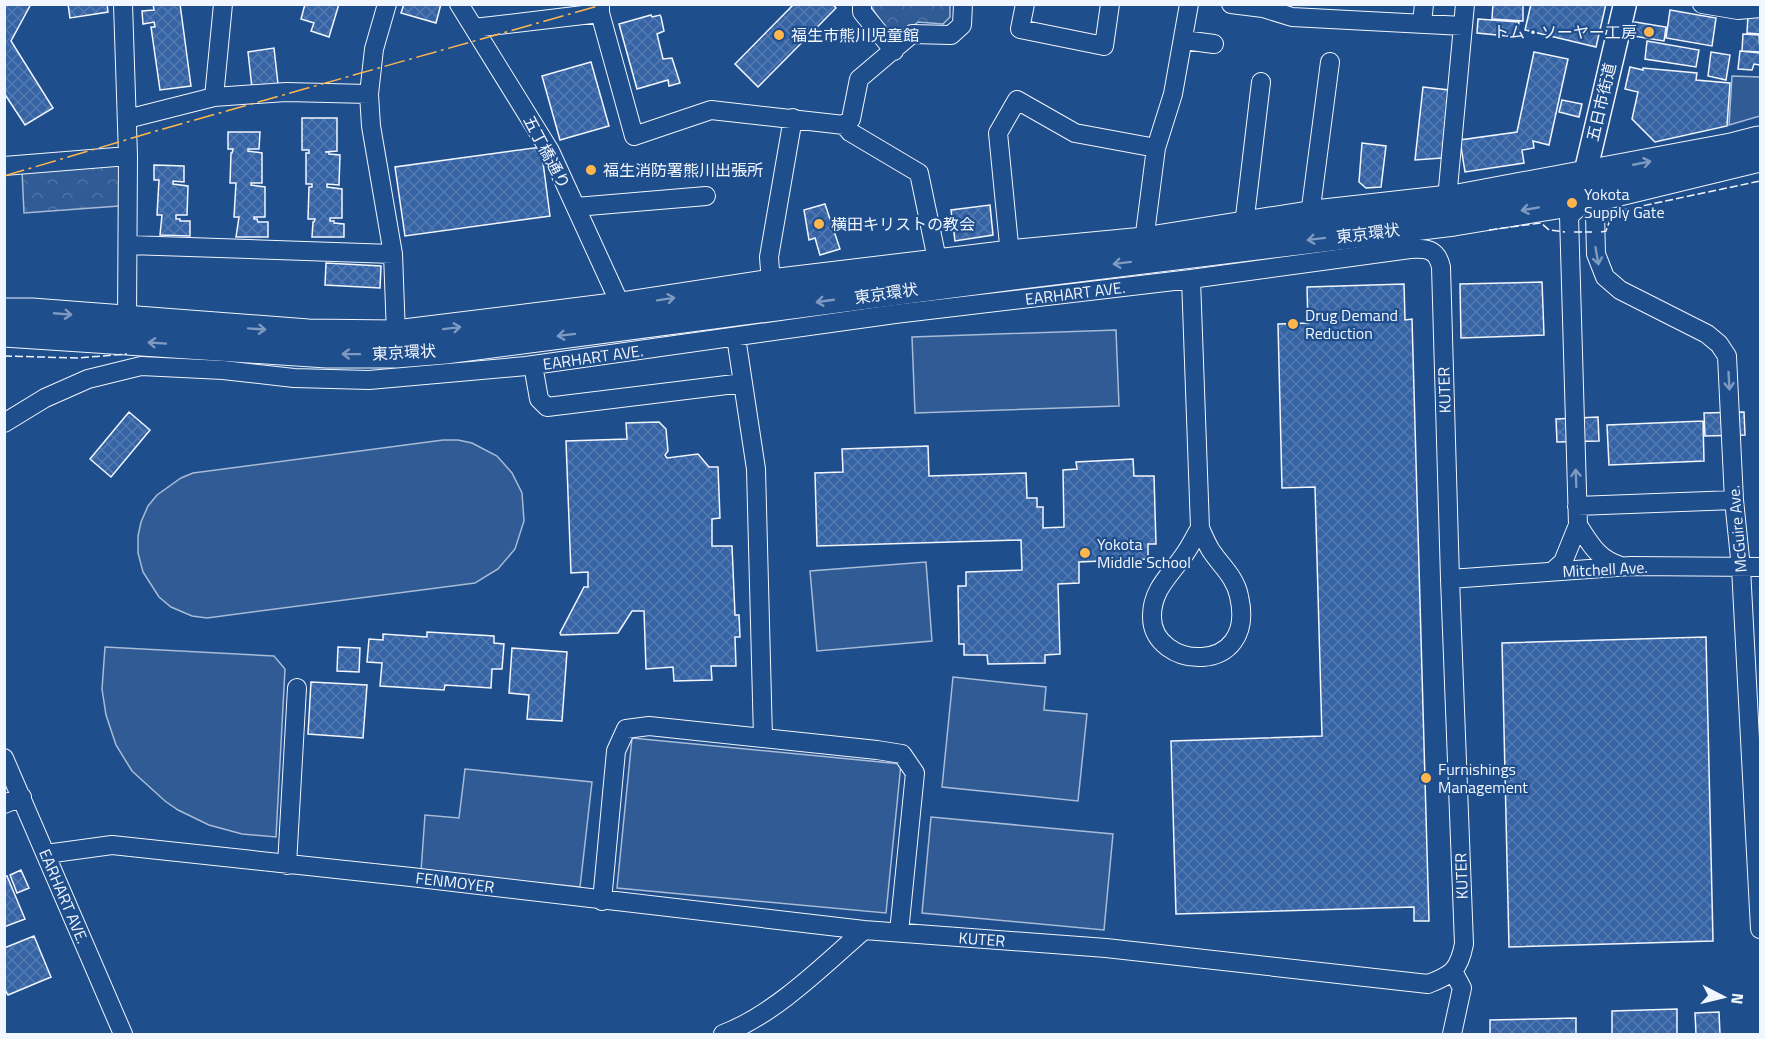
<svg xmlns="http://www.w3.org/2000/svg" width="1765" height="1039" font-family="'Titillium Web','Noto Sans JP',sans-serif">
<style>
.built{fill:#305b95;stroke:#a8bbd7;stroke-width:1.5}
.park{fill:url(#park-crowns);stroke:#a8bbd7;stroke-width:1.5}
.building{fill:url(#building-cross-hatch);stroke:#f2f6ff;stroke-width:1.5}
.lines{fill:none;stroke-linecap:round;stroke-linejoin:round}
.minor-casing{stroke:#f2f6ff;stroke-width:20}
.major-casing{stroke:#f2f6ff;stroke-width:25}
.highway-casing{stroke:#f2f6ff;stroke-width:29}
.minor{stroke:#1f4e8c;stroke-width:18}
.major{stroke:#1f4e8c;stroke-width:22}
.highway{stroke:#1f4e8c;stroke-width:27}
.fence{stroke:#f2f6ff;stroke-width:1.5;stroke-dasharray:8 3;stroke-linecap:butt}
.power{stroke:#ffb74d;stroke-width:1.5;stroke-dasharray:21 4.5 3 4.5;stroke-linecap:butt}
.oneway{stroke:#7e9ac0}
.poi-dot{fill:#ffb74d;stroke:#1f4e8c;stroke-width:2}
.labels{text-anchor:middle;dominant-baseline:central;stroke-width:4.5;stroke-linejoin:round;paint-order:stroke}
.poi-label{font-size:16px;fill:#f2f6ff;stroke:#1f4e8c;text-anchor:start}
.street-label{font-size:16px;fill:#f2f6ff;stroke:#1f4e8c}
</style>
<defs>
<pattern id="park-crowns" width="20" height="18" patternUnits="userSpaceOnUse" patternTransform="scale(1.5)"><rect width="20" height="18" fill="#305b95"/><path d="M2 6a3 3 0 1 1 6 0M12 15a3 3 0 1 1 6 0" fill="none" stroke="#4e73a5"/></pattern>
<pattern id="building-cross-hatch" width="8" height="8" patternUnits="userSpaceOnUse" patternTransform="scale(1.5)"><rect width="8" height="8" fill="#3563a3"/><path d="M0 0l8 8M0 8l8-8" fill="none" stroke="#537ab1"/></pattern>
</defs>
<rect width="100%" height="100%" fill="#1f4e8c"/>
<path class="built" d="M1732,76L1760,77V116L1729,125Z
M1116,330L1119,406L915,413L912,337Z
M443,440H458L472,443L497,456L512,473L522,493L524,521L515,549L498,569L475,583L207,618L192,616L171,607L159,597L143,572L138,553V536L141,522L148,506L157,495L181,478L193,473Z
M926,562L932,641L817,651L810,571Z
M105,647L274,656L285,669L276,837L242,834L209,825L178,810L165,801L132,771L116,745L106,715L102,689Z
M953,677L1046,687L1044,710L1087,714L1078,801L942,787Z
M632,738L901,764L886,913L617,888Z
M465,769L592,782L580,887L421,871L425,815L459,818Z
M931,817L1113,834L1104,930L922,913Z"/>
<path class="park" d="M870,5H950V17L943,24L918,22L894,41Z
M119,165V206L24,213L22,171Z"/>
<path class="building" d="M4,4H31L11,41L53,108L25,125L4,93Z
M68,4H107L108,12L70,18Z
M153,4H180L191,86L160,90L151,27H155L154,22L143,24L142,11L154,10Z
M305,4H339L329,37L311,31L314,23L301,19Z
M404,4H441L436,23L401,13Z
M794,4H833L836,8L758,87L735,64Z
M1493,4H1523V21L1492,19Z
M1531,4H1606L1596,47L1525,30Z
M1670,10L1716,18L1712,46L1666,38Z
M651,15L652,17L660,15L661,17L664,31L657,34L663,59L672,58L680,83L669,86L668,80L637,89L619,24Z
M1748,15L1760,16V34L1747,33Z
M1478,19L1519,22L1517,37L1477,33Z
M1635,22L1666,27L1664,41L1633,36Z
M1743,34L1759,35L1760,52L1742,51Z
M1647,41L1699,50L1696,67L1645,59Z
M274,48L278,84L252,88L248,52Z
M1740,51L1760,53V65L1754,64L1752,70L1738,69Z
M1534,52L1568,59L1549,145L1533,141L1534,148L1522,150L1524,163L1465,172L1460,140L1517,132Z
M1711,52L1730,55L1726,80L1708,76Z
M591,62L609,126L560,140L542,76Z
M1630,67L1643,70V68L1697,73L1696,80L1730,83L1727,126L1655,142L1632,119L1638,92L1625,89Z
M1423,87L1449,90L1442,158L1415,160Z
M1562,100L1582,104L1579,117L1559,112Z
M302,118H337V151L325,152H329V154L340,155L339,185L327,184V187L342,189V218H330V221H334V223L344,224V237H312L313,222H314L315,219H308L309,187H312V184H306V153H309V150H302Z
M228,132H260L259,149H248V151L262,153V183H251V185L265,187V217H254V219H257L258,222H268V237H236L239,217H234L236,183H230L231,153H232L233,149H228Z
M1362,143L1386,146L1381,187L1366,188L1359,182Z
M541,147L550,216L405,236L395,167Z
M154,165L184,166V182L173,181V184L188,186L187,215H176V219H180V221H190V236L160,235L162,215H157L159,180H154Z
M825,204L840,249L820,255L815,238L809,240L804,210Z
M990,205L993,235L955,241L951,210Z
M326,263L381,266L380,288L325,285Z
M1542,282L1544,335L1461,338L1460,284Z
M1404,284L1405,320L1412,319L1429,921H1414V907L1176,914L1171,741L1322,736L1315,487L1282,488L1278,324L1308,323L1307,287Z
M129,412L150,430L111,477L90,459Z
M1744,412L1745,435L1705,436L1704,413Z
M1598,417L1599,441L1557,442L1556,419Z
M1703,421L1704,461L1609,465L1607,425Z
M659,422L666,429L668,451L665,455L667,458L698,454L709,467H718L720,518L712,519V546H732L735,615H739L740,637H735L736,666H711L712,680L674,681L673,667L646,669L644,611H632L618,633L561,635L560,633L584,587H588V572L571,573L566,441L627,439L626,423Z
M928,446L929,476L1026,473L1027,498H1037V507H1043V528L1064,527L1063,470L1077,469L1076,462L1133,459L1134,476H1154L1156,544H1148V559L1079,562V583L1058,584L1060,654L1045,655V663L988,664L987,655H964V644H959L958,586H966V572L1022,570L1021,540L817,546L815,473L843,472L842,449Z
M427,632L494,636V643L504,644L502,669H492L491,688L445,685L444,690L380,686L382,663L367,662L369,639L383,640V634L427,637Z
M1706,637L1713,941L1509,947L1502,643Z
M338,647L360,648L359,672L337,671Z
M512,648L567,652L562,721L527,719L529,695L509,693Z
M311,682L367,685L363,738L308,734Z
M21,870L29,888L17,893L10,875Z
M7,876L25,919L4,927V877Z
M34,936L51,977L8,995L4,988V948Z
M1677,1009V1034H1612V1011Z
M1719,1012L1720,1034H1696L1695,1013Z
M1576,1018V1034H1490V1020Z"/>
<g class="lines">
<g class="minor-casing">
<path id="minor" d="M123,4L128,156L127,320
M387,4L374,49L369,94L371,126L393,254L396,334
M459,4L550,151L621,306L622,314
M600,4V13L634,136L711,110L844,125L851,119L859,79L912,34L951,35L962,25L963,4
M862,4V12L894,51
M1025,4L1020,29L1104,46L1110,4
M1231,4L1263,8L1292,17L1463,26
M1702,4L1738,10L1760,8
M1422,23L1424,4
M474,28L600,13
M1184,40L1214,44
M214,97L223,4
M127,119L214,97L286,92L369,94
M844,125L850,132L919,173L938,264
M4,166L128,156
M1447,199L1465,4
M576,207L706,196
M1310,215L1330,62
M1244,225L1261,82
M1144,241L1156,148L1173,94L1189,4
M129,245L393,254
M1010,255L998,133L1017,100L1075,133L1156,148
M1191,279L1200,528
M771,283L769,257L793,118
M736,337L756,469L763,738
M533,365L539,399L547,407L743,383
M4,423L45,398L88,379L141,366L223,370L294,378L369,380L526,366L895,314L1191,279L1410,249C1427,248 1437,249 1441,267L1450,579L1464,944C1459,970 1452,975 1428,984L1106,948L864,930L411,877L112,845L46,854
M1577,506L1734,500
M1578,525C1591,545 1598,559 1621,566
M1200,528C1203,535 1206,542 1210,549C1220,565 1235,576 1239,596C1258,678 1151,670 1152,616C1152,588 1172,574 1186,552C1191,545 1195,536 1200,528Z
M1553,571L1563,562L1578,525L1569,216L1587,200L1595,214L1596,254L1605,277L1620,290L1707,334L1719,344L1727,356L1734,500L1741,568L1760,929
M1450,579L1630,566L1760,567
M4,758L123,1034
M4,804L22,797
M287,865L297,688
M602,901L616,751L626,729L649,726L877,750L902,754L915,773L899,932
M723,1034C774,1015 823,966 864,930
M1452,1034L1462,988L1453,971"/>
</g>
<g class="major-casing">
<path id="major" d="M1586,190L1585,174L1625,4"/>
</g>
<g class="highway-casing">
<path id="highway" d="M4,312H32L308,333L396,334L621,306L771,283L1019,253L1144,241L1315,214L1458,198L1731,147L1758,140
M4,333L327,354H396L445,350L1037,273L1454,222L1587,200L1760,158"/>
</g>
<use href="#minor" class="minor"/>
<use href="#major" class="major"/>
<use href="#highway" class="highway"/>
<path class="fence" d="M1489,230L1541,223L1549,230L1565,232
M1574,232H1592
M1601,232L1606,231L1611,217L1623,210L1760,181
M4,356L77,358L127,354"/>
<path class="power" d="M4,176L156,131L605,4"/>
</g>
<defs><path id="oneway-shaft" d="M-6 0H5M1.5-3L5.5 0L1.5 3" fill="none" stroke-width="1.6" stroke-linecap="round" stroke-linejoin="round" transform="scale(1.5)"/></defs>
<g class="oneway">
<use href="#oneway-shaft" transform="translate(1642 163) rotate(-11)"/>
<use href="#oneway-shaft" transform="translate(1530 209) rotate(170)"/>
<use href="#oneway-shaft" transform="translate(1316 239) rotate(173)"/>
<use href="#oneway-shaft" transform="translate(1597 256) rotate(80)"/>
<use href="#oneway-shaft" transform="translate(1122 263) rotate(173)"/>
<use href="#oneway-shaft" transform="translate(666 299) rotate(-9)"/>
<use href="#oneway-shaft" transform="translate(825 301) rotate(172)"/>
<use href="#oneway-shaft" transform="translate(63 314) rotate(5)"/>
<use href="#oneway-shaft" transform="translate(452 328) rotate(-7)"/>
<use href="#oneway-shaft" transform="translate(257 329) rotate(4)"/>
<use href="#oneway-shaft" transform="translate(566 335) rotate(173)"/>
<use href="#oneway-shaft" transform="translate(157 343) rotate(-176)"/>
<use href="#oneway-shaft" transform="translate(351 354) rotate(-179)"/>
<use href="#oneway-shaft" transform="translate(1729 381) rotate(87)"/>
<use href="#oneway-shaft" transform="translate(1576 478) rotate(-92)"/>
</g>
<g class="poi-dot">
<circle cx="1649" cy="32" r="6"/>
<circle cx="779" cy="35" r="6"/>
<circle cx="591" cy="170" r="6"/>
<circle cx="1572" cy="203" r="6"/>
<circle cx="819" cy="224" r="6"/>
<circle cx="1293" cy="324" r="6"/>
<circle cx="1085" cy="553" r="6"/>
<circle cx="1426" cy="778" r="6"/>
</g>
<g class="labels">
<g class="poi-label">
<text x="1637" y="32" text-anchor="end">トム・ソーヤー工房</text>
<text x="791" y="35">福生市熊川児童館</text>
<text x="603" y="170">福生消防署熊川出張所</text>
<text x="1584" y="194">Yokota<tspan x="1584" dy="18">Supply Gate</tspan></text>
<text x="831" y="224">横田キリストの教会</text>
<text x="1305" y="315">Drug Demand<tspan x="1305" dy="18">Reduction</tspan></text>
<text x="1097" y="544">Yokota<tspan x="1097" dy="18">Middle School</tspan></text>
<text x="1438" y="769">Furnishings<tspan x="1438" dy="18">Management</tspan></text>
</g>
<g class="street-label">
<text transform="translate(1601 102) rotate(-77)">五日市街道</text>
<text transform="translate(547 152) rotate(62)">五丁橋通り</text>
<text transform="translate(1368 233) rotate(-7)">東京環状</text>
<text transform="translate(886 293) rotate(-8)">東京環状</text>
<text transform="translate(1075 293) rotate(-7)">EARHART AVE.</text>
<text transform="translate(404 352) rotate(-3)">東京環状</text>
<text transform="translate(593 357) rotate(-8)">EARHART AVE.</text>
<text transform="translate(1444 390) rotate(-92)">KUTER</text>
<text transform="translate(1737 529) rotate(-95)">McGuire Ave.</text>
<text transform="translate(1605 569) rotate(-3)">Mitchell Ave.</text>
<text transform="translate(1461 876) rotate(-92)">KUTER</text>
<text transform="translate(455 882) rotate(7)">FENMOYER</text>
<text transform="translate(64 896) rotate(67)">EARHART AVE.</text>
<text transform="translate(982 939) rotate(4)">KUTER</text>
</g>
</g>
<rect width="1765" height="1039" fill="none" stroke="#f2f6ff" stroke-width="12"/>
<g transform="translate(1723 997) rotate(97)" stroke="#1f4e8c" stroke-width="4.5" paint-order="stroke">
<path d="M0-4.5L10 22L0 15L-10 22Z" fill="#f2f6ff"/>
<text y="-9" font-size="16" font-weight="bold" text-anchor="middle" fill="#f2f6ff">N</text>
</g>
</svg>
